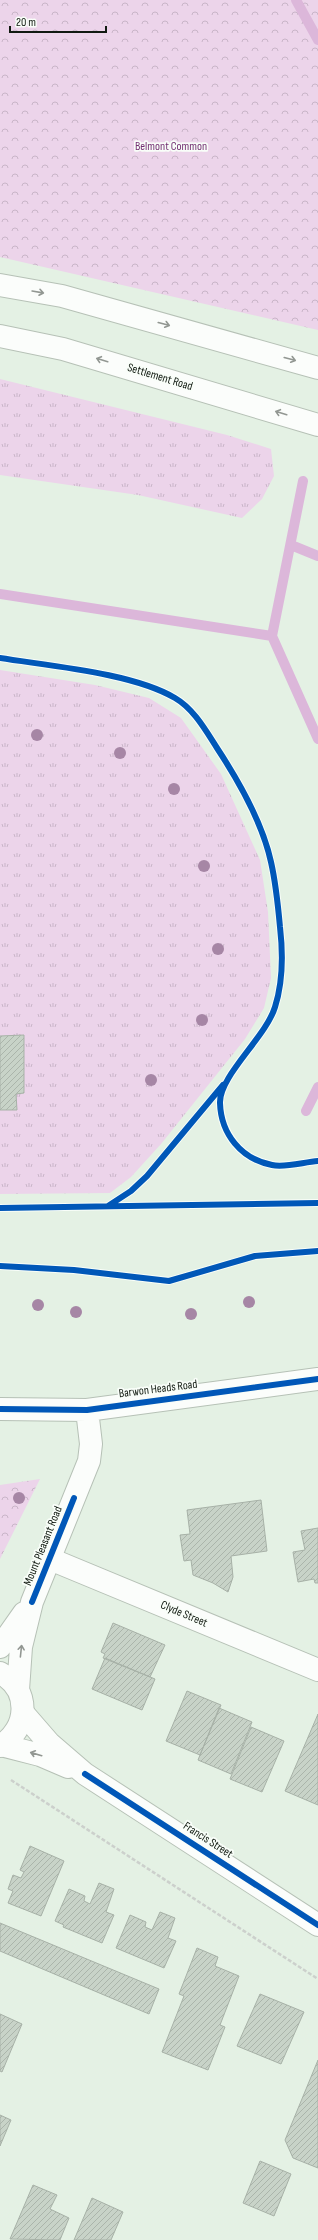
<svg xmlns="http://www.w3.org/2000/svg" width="318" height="2240" font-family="'Sofia Sans Condensed',sans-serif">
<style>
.grass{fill:url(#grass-tufts)}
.park{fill:url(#park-crowns)}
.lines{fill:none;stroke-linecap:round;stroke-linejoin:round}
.stream{stroke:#dcb7da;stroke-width:10}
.building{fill:url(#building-hatch);stroke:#a7b1a7}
.street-casing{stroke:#b6c1b6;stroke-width:24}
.secondary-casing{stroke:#b6c1b6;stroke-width:24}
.highway-casing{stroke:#b6c1b6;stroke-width:24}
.path{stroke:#ccd0cc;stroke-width:2.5;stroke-dasharray:4 2;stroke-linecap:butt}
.street{stroke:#fbfdfb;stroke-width:22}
.secondary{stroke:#fbfdfb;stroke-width:22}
.highway{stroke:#fbfdfb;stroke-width:22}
.cycleway-casing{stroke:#f9fef9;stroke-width:8}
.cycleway{stroke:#0057b8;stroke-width:6}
.tree{fill:#a686a5}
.oneway{stroke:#929792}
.labels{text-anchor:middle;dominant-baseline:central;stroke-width:3.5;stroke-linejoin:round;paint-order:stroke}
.park-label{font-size:12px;fill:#732f72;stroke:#f9fef9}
.street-label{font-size:12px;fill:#111a11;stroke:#f9fef9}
</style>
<defs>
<pattern id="grass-tufts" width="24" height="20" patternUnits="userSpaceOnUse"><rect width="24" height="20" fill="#ecd4ea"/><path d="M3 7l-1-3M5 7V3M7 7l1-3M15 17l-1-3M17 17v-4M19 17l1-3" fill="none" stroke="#c9b5c8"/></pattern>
<pattern id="park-crowns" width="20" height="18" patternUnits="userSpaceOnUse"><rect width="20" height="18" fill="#ecd4ea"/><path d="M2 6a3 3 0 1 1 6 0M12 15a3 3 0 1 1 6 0" fill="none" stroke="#c9b5c8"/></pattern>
<pattern id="building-hatch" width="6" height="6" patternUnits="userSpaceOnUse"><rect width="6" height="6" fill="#c8d3c8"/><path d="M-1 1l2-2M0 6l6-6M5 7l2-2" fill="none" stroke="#abb5ab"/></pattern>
</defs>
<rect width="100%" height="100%" fill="#e4f1e4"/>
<path class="grass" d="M0,379L227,435L271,449L274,476L262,499L242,518L138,495L0,475Z
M0,670L95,685L149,698L181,718L221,774L260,860L268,912L271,978L264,1008L245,1039L161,1144L131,1177L110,1193L0,1194V1110H17L16,1094L24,1093V1035L0,1036Z"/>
<path class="park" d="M0,0H318V330L0,257Z
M40,1479L0,1559V1485Z"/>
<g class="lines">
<path class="stream" d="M296,0L318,40
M291,545L318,556
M0,594L272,636L303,481
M272,636L318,739
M306,1111L318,1087"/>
</g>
<path class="building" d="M24,1035V1093L16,1094L17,1110H0V1036Z
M261,1500L267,1551L231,1556L233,1577L228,1592L213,1583L193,1575L191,1560L184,1561L180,1535L190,1534L187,1510Z
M318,1528V1583H315L314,1579L298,1582L293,1552L305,1550L301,1531Z
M113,1623L165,1645L150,1677L103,1658L105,1654L101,1652Z
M105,1658L155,1679L142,1710L92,1689Z
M187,1691L221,1705L200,1755L166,1741Z
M219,1708L252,1722L231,1774L198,1760Z
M318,1714V1805L285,1791Z
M251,1727L284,1741L262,1792L230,1779Z
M30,1846L64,1861L41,1916L8,1903L13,1891L8,1889L13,1875L21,1878L24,1872L20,1870Z
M99,1883L114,1889L106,1912L114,1915L102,1943L63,1927L64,1925L55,1921L69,1889L85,1896L84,1901L90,1904Z
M160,1912L175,1918L168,1938L176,1941L164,1968L116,1948L130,1915L146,1922L145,1927L152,1930Z
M0,1923L159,1989L149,2014L0,1951Z
M197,1948L218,1957L215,1966L239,1976L220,2025L225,2027L208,2070L162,2052L184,1996L179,1994Z
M260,1994L304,2012L281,2064L237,2046Z
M0,2014L22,2024L2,2072L0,2071Z
M318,2060V2168L293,2158L285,2140Z
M0,2115L11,2120L0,2146Z
M260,2161L291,2174L274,2216L243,2203Z
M33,2185L57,2195L50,2209L69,2218L60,2240L10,2239Z
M92,2198L123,2212L111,2240H74Z"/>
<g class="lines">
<g class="street-casing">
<path id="street" d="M50,1559L318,1670
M23,1713L49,1743L85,1774L318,1925
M1,1745L40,1755L68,1767"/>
</g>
<g class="secondary-casing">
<path id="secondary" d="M0,1409L87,1410L318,1379
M0,1647L24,1613
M0,1673C31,1689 29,1729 0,1746
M18,1690L21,1647L32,1602L89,1461L91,1444L87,1410"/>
</g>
<g class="highway-casing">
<path id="highway" d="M0,285L62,296L318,368
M0,336L63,349L318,425"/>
</g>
<path class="path" d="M11,1780L318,1979"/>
<use href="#street" class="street"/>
<use href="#secondary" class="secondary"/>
<use href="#highway" class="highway"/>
<g class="cycleway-casing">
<path id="cycleway" d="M0,658C50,666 133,673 175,698C194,709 206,731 217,748C238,780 263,825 271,862C276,884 278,905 280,927C283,953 283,982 275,1007C266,1037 219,1076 220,1103C221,1134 241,1159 272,1165C285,1168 304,1162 318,1161
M108,1206L131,1191L147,1176L223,1085
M0,1208L318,1203
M0,1266L74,1270L169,1281L255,1256L318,1251
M0,1409L87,1410L318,1379
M32,1602L74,1498
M85,1774L318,1925"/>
</g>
<use href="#cycleway" class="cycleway"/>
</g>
<g class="tree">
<circle cx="37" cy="735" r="6"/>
<circle cx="120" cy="753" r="6"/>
<circle cx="174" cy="789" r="6"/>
<circle cx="204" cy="866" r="6"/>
<circle cx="218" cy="949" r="6"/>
<circle cx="202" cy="1020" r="6"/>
<circle cx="151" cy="1080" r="6"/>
<circle cx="249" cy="1302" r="6"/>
<circle cx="38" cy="1305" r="6"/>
<circle cx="76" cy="1312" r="6"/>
<circle cx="191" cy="1314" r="6"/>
<circle cx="19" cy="1498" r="6"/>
</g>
<defs><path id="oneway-shaft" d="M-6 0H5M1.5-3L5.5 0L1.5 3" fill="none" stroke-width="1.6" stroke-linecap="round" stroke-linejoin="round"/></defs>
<g class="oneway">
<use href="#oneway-shaft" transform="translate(38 292) rotate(10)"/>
<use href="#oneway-shaft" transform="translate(164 324) rotate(15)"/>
<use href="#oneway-shaft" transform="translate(290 359) rotate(15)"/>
<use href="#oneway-shaft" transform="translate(102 360) rotate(-163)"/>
<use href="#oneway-shaft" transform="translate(281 413) rotate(-163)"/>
<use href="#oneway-shaft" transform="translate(21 1651) rotate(-84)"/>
<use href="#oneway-shaft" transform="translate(36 1754) rotate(-164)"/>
</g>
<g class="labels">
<g class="park-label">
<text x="171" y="146">Belmont Common</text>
</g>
<g class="street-label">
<text transform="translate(160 377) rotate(17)">Settlement Road</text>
<text transform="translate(158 1389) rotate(-7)">Barwon Heads Road</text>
<text transform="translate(43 1546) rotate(-68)">Mount Pleasant Road</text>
<text transform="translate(184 1614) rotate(23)">Clyde Street</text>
<text transform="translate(208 1840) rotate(33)">Francis Street</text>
</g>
</g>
<path d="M10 26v6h96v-6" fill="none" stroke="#111a11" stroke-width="2"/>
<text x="16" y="26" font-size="12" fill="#111a11" stroke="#f9fef9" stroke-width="3" paint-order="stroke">20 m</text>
</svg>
